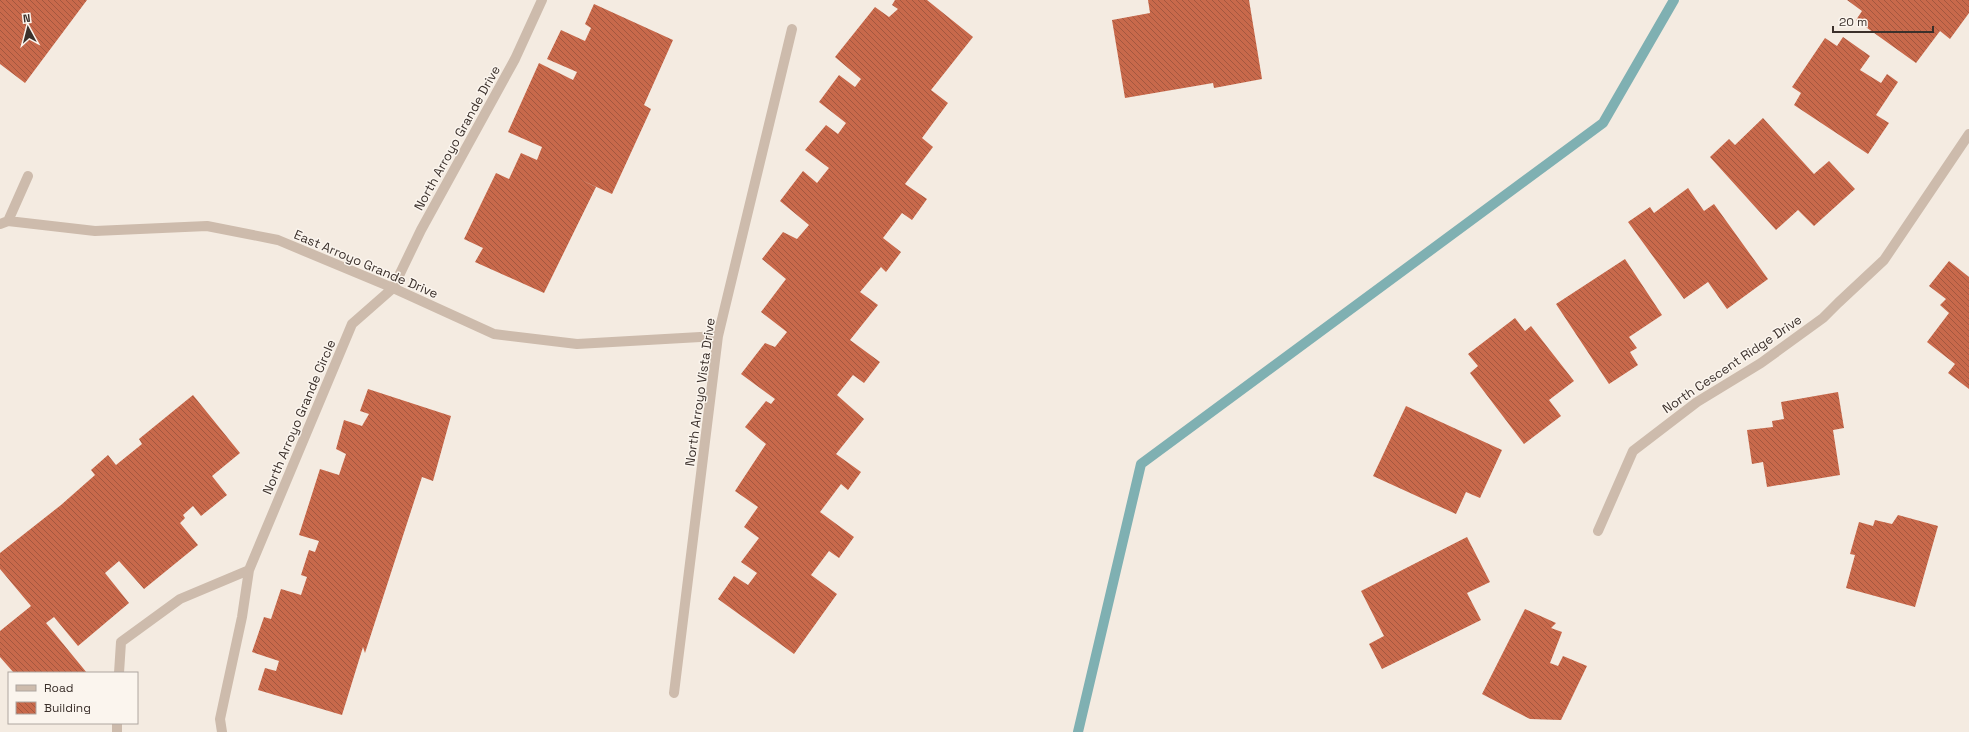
<svg xmlns="http://www.w3.org/2000/svg" width="1969" height="732" font-family="'Space Grotesk',sans-serif">
<style>
.lines{fill:none;stroke-linecap:round;stroke-linejoin:round}
.stream{stroke:#7fb0b2;stroke-width:10}
.building{fill:url(#building-back-hatch)}
.minor{stroke:#cdbbac;stroke-width:10}
.labels{text-anchor:middle;dominant-baseline:central;stroke-width:3;stroke-linejoin:round;paint-order:stroke}
.street-label{font-size:13px;fill:#3b302b;stroke:#fbf5ee}
</style>
<defs>
<pattern id="building-back-hatch" width="6" height="6" patternUnits="userSpaceOnUse"><rect width="6" height="6" fill="#c8694b"/><path d="M-1 5l2 2M0 0l6 6M5-1l2 2" fill="none" stroke="#a4573f"/></pattern>
</defs>
<rect width="100%" height="100%" fill="#f4ebe1"/>
<g class="lines">
<path class="stream" d="M1078,732L1141,464L1603,123L1674,0"/>
</g>
<path class="building" d="M0,0H87L25,83L0,64Z
M895,0H927L973,37L931,90L948,103L922,138L933,147L905,184L927,199L912,220L902,213L883,238L901,252L886,272L881,267L860,292L878,305L850,340L880,362L864,383L853,375L837,395L864,419L836,454L861,472L848,490L841,484L820,512L854,537L839,558L829,551L811,575L837,594L794,654L718,599L734,576L748,585L757,573L741,562L759,538L744,527L758,507L735,491L766,444L745,427L766,401L771,404L775,399L741,374L765,343L775,347L787,332L761,312L786,279L762,259L783,232L797,239L809,225L780,201L803,171L817,183L829,168L805,150L826,125L838,134L846,123L819,102L839,75L855,87L861,79L835,57L875,7L889,17L898,9L892,5Z
M1148,0H1249L1262,79L1214,88L1213,83L1125,98L1112,20L1150,13Z
M1847,0H1969V13L1950,39L1940,31L1916,63L1856,20L1862,11Z
M594,4L673,40L644,105L651,109L612,194L579,179L596,187L544,293L475,262L483,248L464,239L496,173L509,179L521,153L537,160L542,147L508,132L539,63L573,80L577,72L547,59L561,30L585,41L591,28L585,24Z
M1843,37L1870,56L1860,70L1881,83L1887,74L1898,82L1876,115L1889,123L1868,154L1794,105L1801,93L1792,87L1825,38L1837,46Z
M1763,118L1814,174L1829,161L1855,189L1814,226L1798,210L1776,230L1710,157L1729,139L1735,145Z
M1688,188L1704,211L1714,204L1768,279L1727,309L1708,282L1684,299L1628,222L1650,207L1654,213Z
M1625,259L1662,315L1629,337L1637,348L1630,352L1638,365L1609,384L1556,304Z
M1949,261L1969,277V389L1948,373L1955,364L1927,342L1949,313L1940,305L1946,299L1929,286Z
M1515,318L1525,331L1531,326L1574,381L1549,400L1561,416L1524,444L1470,373L1478,366L1468,354Z
M368,389L451,416L433,481L422,477L365,653L363,647L342,715L258,690L265,668L276,671L279,661L252,652L264,617L271,619L281,589L301,595L307,577L301,575L309,550L315,552L319,541L299,535L320,469L339,475L346,454L336,449L344,420L362,426L369,414L360,411Z
M1838,392L1844,428L1833,430L1840,475L1767,487L1763,462L1752,464L1747,430L1773,427L1772,421L1784,419L1781,402Z
M193,395L240,453L212,476L227,495L201,516L193,506L183,515L185,518L180,523L198,545L144,589L119,561L105,573L129,603L78,646L54,617L46,623L87,673H14L0,657V631L31,606L0,569V553L61,505L95,475L91,470L108,455L116,465L142,444L139,439Z
M1406,406L1502,450L1480,498L1466,492L1456,514L1373,476Z
M1898,515L1938,526L1915,607L1846,588L1855,555L1850,554L1859,522L1873,526L1875,520L1892,524Z
M1467,537L1490,582L1467,593L1481,620L1382,669L1369,644L1384,636L1361,591Z
M1525,609L1556,623L1551,628L1562,632L1550,663L1558,666L1563,656L1587,666L1561,720L1530,719L1482,694Z"/>
<g class="lines">
<path class="minor" d="M8,221L28,176
M0,224L8,221L95,231L207,226L278,240L393,288L494,334L577,344L718,336
M1598,531L1633,451L1697,402L1761,363L1823,318L1838,303L1884,260L1969,134
M119,673L121,642L180,599L249,570
M674,693L718,336L792,29
M117,732V723
M222,732L220,719L242,617L249,570L352,324L393,288L421,230L515,59L542,0"/>
</g>
<g class="labels">
<g class="street-label">
<text transform="translate(457 138) rotate(-61)">North Arroyo Grande Drive</text>
<text transform="translate(366 264) rotate(23)">East Arroyo Grande Drive</text>
<text transform="translate(1732 364) rotate(-34)">North Cescent Ridge Drive</text>
<text transform="translate(700 392) rotate(-82)">North Arroyo Vista Drive</text>
<text transform="translate(299 417) rotate(-67)">North Arroyo Grande Circle</text>
</g>
</g>
<rect x="8" y="672" width="130" height="52" fill="#fbf5ee" stroke="#aea6a0"/>
<rect x="16" y="685" width="20" height="6" fill="#cdbbac" stroke="#aea6a0"/>
<text x="44" y="692" font-size="12" fill="#3b302b">Road</text>
<rect x="16" y="702" width="20" height="12" fill="url(#building-back-hatch)" stroke="#aea6a0"/>
<text x="44" y="712" font-size="12" fill="#3b302b">Building</text>
<g transform="translate(28 28) rotate(353)" stroke="#fbf5ee" stroke-width="3" paint-order="stroke">
<path d="M0-3L7 15L0 10L-7 15Z" fill="#3b302b"/>
<text y="-6" font-size="11" font-weight="bold" text-anchor="middle" fill="#3b302b">N</text>
</g>
<path d="M1833 26v6h100v-6" fill="none" stroke="#3b302b" stroke-width="2"/>
<text x="1839" y="26" font-size="12" fill="#3b302b" stroke="#fbf5ee" stroke-width="3" paint-order="stroke">20 m</text>
</svg>
